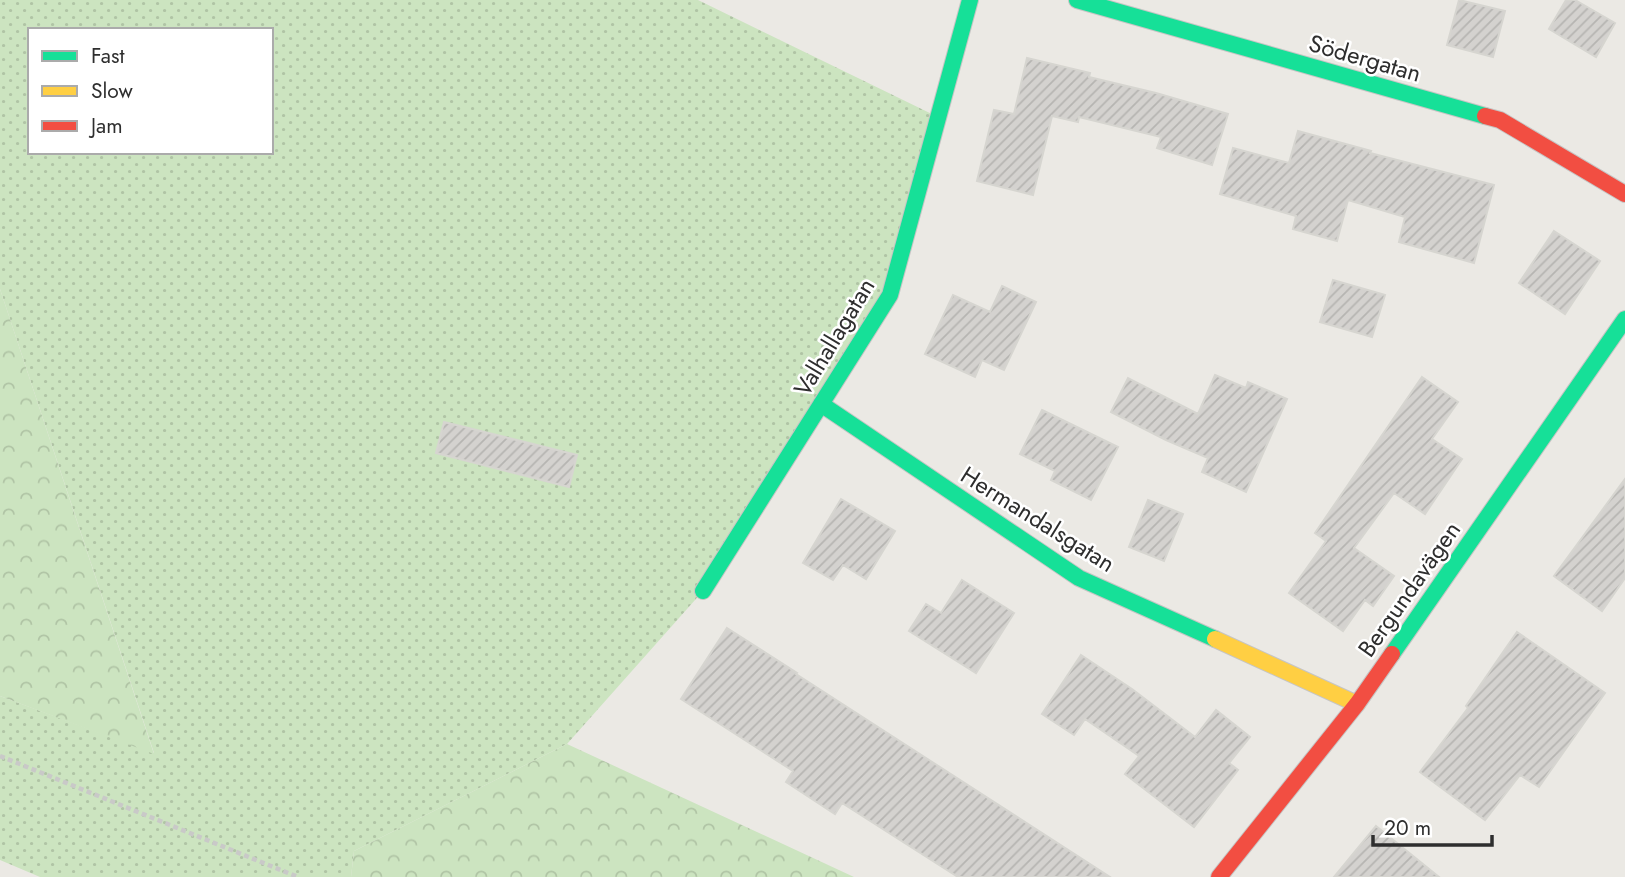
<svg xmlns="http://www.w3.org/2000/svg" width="1625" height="877" font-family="Jost,sans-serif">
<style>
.grass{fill:url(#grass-dots);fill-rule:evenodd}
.forest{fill:url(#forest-crowns)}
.building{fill:url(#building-hatch);stroke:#d6d5d0;stroke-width:2}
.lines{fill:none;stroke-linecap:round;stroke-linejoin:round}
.fast-casing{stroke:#c6c5c4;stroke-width:18}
.slow-casing{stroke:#c6c5c4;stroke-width:18}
.jam-casing{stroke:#c6c5c4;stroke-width:18}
.path{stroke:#c9c9c8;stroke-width:4.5;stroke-dasharray:5 3.5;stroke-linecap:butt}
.fast{stroke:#16e098;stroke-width:16}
.slow{stroke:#ffcf43;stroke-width:16}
.jam{stroke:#f24e42;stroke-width:16}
.labels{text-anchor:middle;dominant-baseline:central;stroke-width:5;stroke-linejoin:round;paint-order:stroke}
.street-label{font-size:24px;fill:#2e2e2e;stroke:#fff}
</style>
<defs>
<pattern id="grass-dots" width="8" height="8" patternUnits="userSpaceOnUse" patternTransform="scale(1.75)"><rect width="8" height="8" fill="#cce4c0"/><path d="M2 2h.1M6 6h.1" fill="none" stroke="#b0c4a5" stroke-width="1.8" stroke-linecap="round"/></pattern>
<pattern id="forest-crowns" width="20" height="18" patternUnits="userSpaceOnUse" patternTransform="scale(1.75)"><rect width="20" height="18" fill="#cce4c0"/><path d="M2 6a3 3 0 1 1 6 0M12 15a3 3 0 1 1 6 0" fill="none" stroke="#b0c4a5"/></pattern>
<pattern id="building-hatch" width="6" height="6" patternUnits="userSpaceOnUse" patternTransform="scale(1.75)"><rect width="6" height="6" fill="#d4d2cf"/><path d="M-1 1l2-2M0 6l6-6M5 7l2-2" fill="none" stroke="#b6b5b2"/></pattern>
</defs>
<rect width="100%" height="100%" fill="#ebe9e4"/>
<path class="grass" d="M0,0H698L938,117L890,295L703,591L567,744L354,851L351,877H40L0,860V696L154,753L0,289ZM30,30H271V152H30Z"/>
<path class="forest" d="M0,289L154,754L0,696Z
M567,744L854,877H351L354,851Z"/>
<path class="building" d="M1459,0L1505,11L1493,57L1447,45Z
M1566,0H1575L1615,23L1596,57L1549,29Z
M1027,58L1090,73L1089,77L1156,93L1228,114L1212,165L1157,148L1161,137L1079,117L1078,122L1052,116L1033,195L977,181L994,110L1014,114Z
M1298,131L1371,151L1370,153L1494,185L1474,263L1399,242L1405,217L1348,200L1337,241L1293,229L1296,216L1220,194L1233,148L1289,163Z
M1554,231L1600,261L1565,314L1519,283Z
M1333,280L1385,295L1372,337L1320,322Z
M1002,286L1036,302L1004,370L982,360L975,377L925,354L953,295L990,312Z
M1215,375L1246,388L1248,382L1287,399L1246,492L1202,472L1208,458L1166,440L1111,412L1128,378L1198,414Z
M1422,377L1458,402L1432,439L1462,459L1425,514L1394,493L1354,548L1394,576L1373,606L1365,600L1343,631L1289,593L1326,541L1315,533Z
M1042,410L1118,447L1091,500L1051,480L1055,471L1020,454Z
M444,422L577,455L569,487L436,453Z
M1625,479V578L1602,611L1554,576Z
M841,499L895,531L866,579L843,565L833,580L803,563Z
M1148,500L1183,514L1164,561L1129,547Z
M962,580L1014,613L976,673L909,631L926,604L941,613Z
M727,628L797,673L796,674L1110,877H958L842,803L835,814L786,782L793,771L681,699Z
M1517,632L1605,693L1539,787L1520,775L1485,820L1420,772L1468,708L1466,706Z
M1081,655L1132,689L1195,737L1216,710L1250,737L1229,763L1238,770L1194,827L1125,774L1139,756L1085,719L1074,735L1042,714Z
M1376,826L1439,877H1334Z"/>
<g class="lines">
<g class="fast-casing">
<path id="fast" d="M1077,0L1485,116
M821,404L1079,578L1215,639
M703,591L890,295L970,0
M1392,654L1625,319"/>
</g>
<g class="slow-casing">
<path id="slow" d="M1215,639L1357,704"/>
</g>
<g class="jam-casing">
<path id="jam" d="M1485,116L1500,120L1625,194
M1219,877L1357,704L1392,654"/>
</g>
<path class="path" d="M0,756L298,877"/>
<use href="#fast" class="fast"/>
<use href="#slow" class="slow"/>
<use href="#jam" class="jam"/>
</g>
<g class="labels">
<g class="street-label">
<text transform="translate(1365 58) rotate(16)">Södergatan</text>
<text transform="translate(834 337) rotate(-59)">Valhallagatan</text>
<text transform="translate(1038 519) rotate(32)">Hermandalsgatan</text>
<text transform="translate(1409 589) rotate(-55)">Bergundavägen</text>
</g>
</g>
<rect x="28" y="28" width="245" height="126" fill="#ffffff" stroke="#ababab" stroke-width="2"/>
<rect x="42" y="51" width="35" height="10" fill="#16e098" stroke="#ababab" stroke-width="2"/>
<text x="91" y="63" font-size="21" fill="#2e2e2e">Fast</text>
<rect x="42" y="86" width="35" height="10" fill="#ffcf43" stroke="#ababab" stroke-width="2"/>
<text x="91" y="98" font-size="21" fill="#2e2e2e">Slow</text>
<rect x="42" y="121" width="35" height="10" fill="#f24e42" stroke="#ababab" stroke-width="2"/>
<text x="91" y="133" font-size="21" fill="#2e2e2e">Jam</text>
<path d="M1373 835v10h119v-10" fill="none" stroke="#2e2e2e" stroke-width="3.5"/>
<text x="1384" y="835" font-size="21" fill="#2e2e2e" stroke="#ffffff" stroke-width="5" paint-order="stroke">20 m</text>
</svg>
